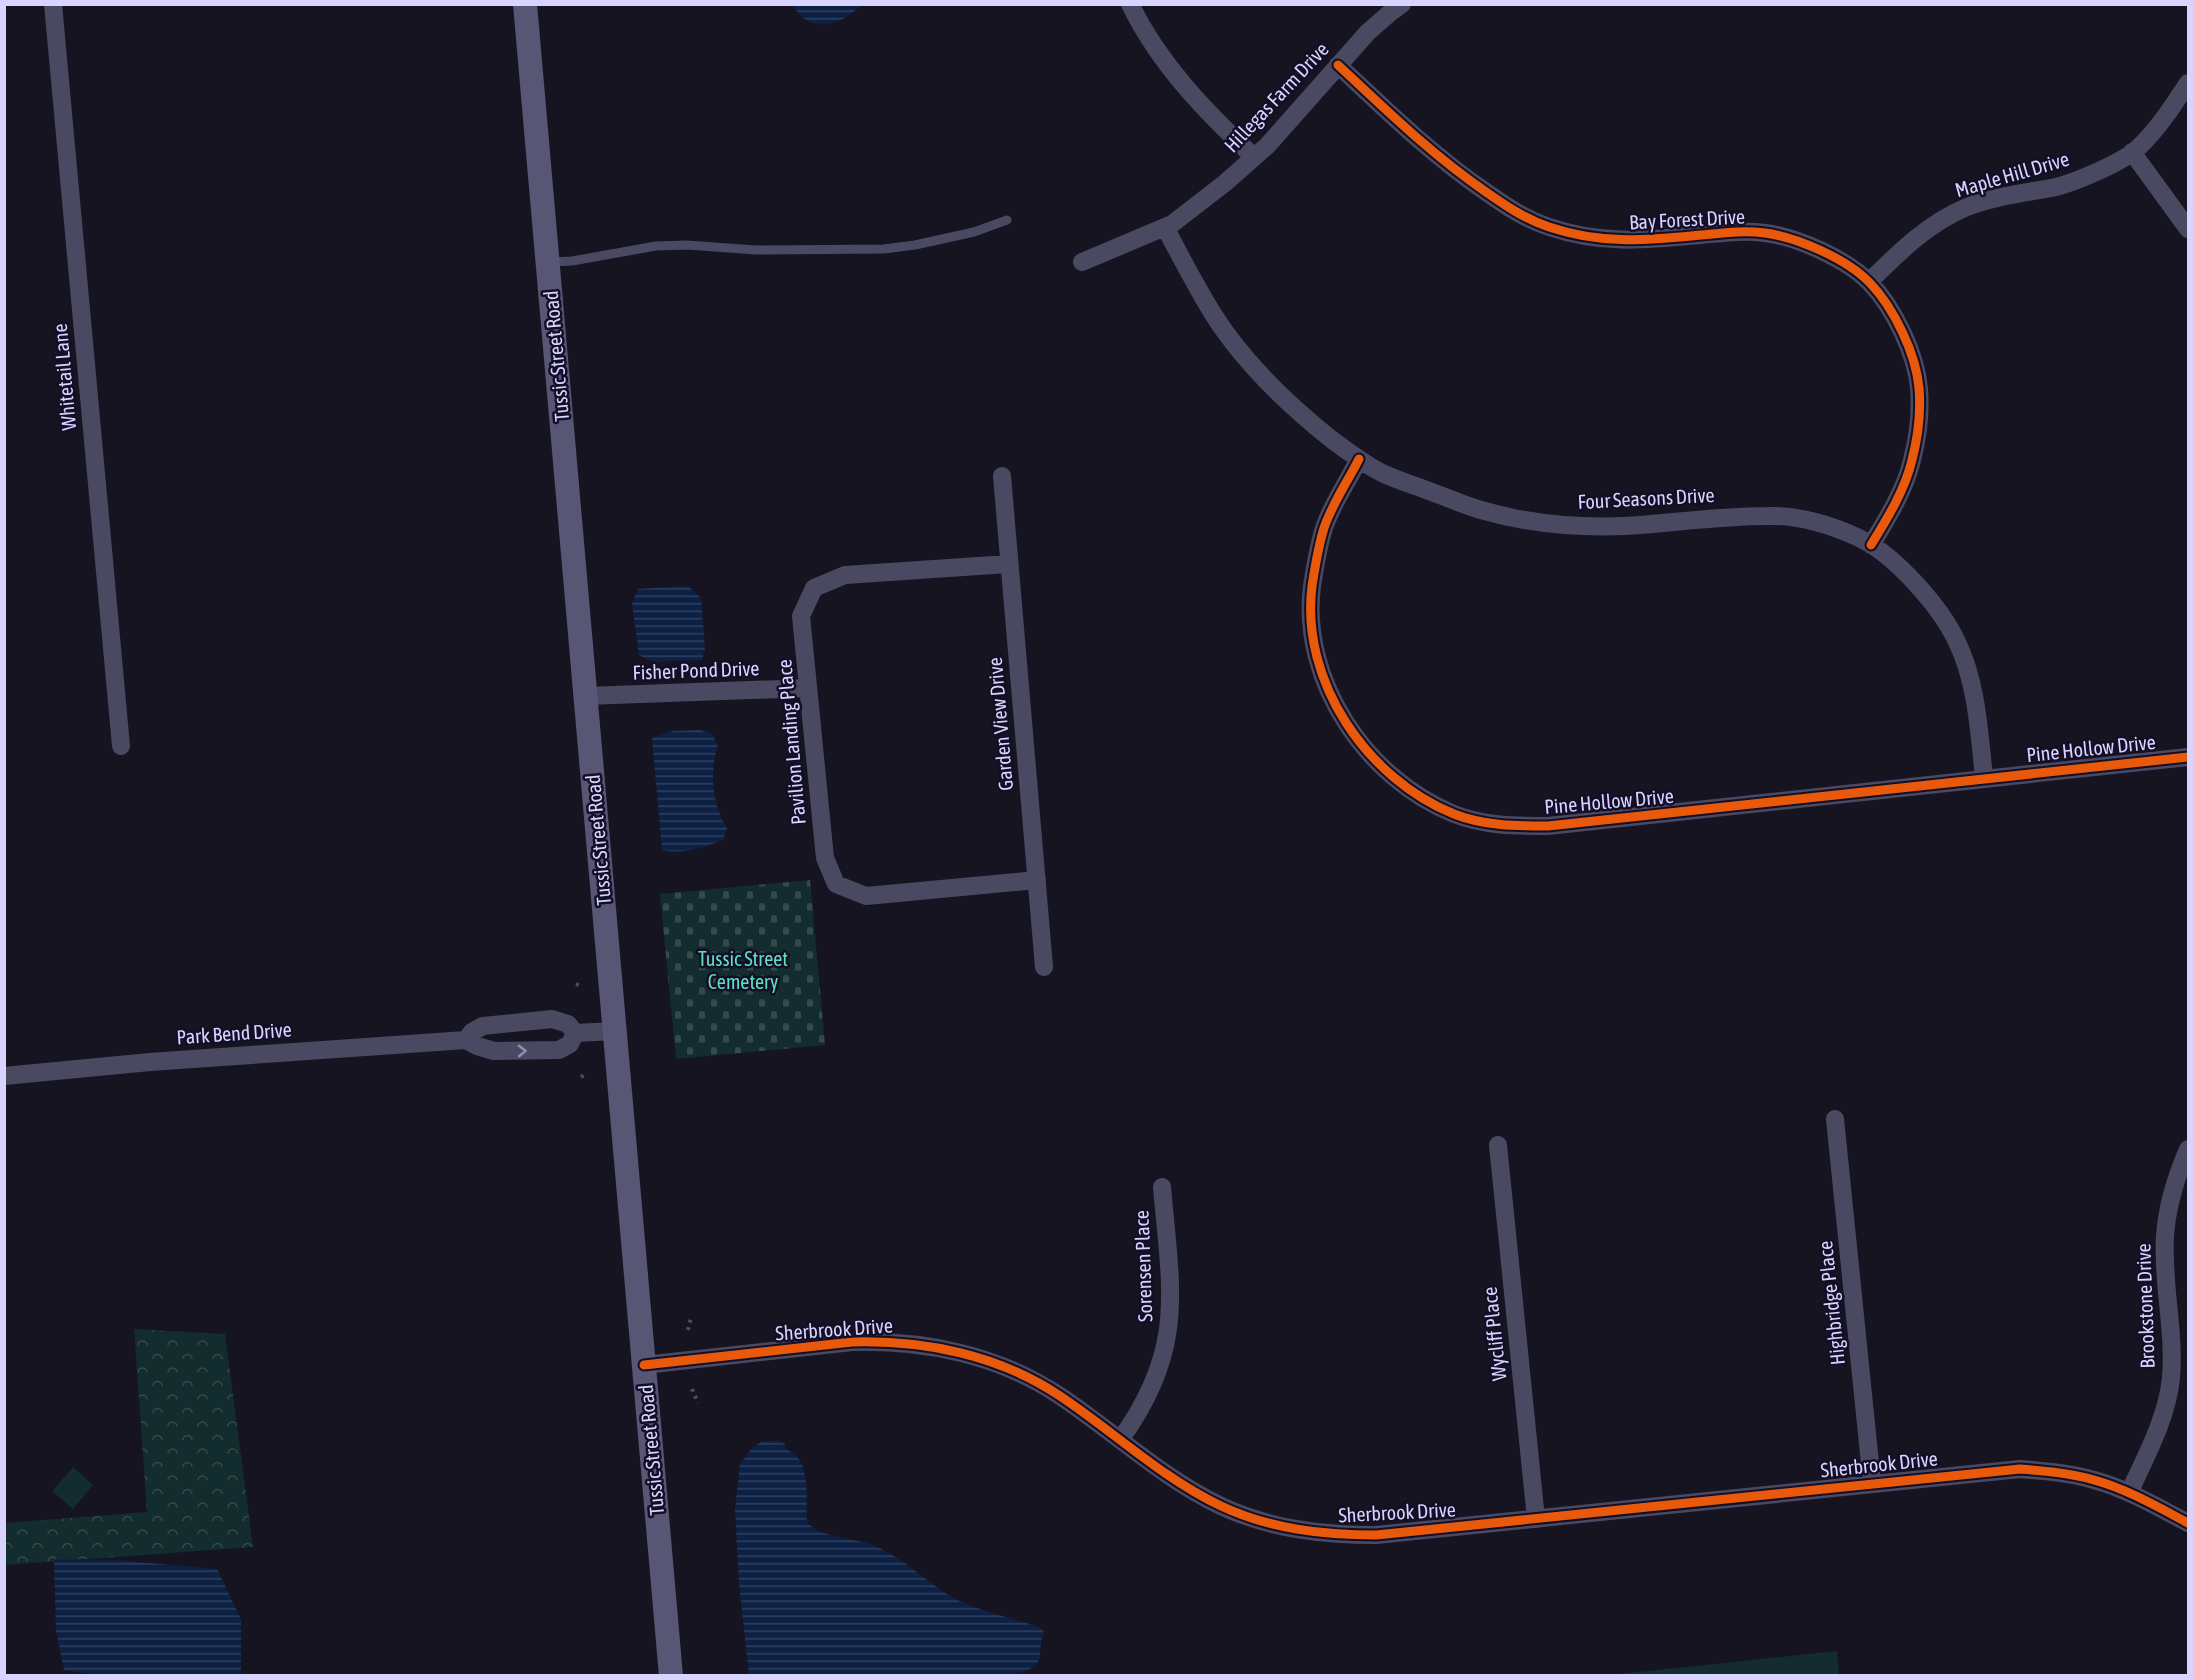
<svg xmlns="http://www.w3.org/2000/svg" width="2193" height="1680" font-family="'Asap Condensed',sans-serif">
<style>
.forest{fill:url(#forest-crowns)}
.cemetery{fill:url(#cemetery-stones)}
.pitch{fill:#132c2d}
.water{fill:url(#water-rules)}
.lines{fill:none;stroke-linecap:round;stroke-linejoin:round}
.path{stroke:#44505f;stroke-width:4;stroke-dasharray:3 4.5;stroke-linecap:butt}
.service{stroke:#4a4962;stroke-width:9}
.minor{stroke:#4a4962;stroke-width:18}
.secondary{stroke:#575674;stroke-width:24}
.cycleway-casing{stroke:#130f26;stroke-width:13}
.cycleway{stroke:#e8590c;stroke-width:9}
.oneway{stroke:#928eb0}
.labels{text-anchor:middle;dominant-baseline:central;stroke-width:5;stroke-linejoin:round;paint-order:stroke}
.street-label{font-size:20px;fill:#d9d4ff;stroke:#130f26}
.park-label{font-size:20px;fill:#5fe0c0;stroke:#130f26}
</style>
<defs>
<pattern id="forest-crowns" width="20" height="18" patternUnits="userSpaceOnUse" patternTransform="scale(1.5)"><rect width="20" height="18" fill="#132c2d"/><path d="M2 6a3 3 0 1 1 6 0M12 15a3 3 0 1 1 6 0" fill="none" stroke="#354a4c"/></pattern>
<pattern id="cemetery-stones" width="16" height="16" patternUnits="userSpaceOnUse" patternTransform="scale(1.5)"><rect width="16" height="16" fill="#132c2d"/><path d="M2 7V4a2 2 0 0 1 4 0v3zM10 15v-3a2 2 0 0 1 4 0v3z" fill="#354a4c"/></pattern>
<pattern id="water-rules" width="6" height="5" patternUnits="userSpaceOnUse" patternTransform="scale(1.5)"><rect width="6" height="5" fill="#0d2144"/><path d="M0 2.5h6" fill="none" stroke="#304060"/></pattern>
</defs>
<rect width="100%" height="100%" fill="#161421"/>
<path class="forest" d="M134,1329L225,1334L253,1547L5,1565V1523L147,1512Z"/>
<path class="cemetery" d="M810,880L825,1045L676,1059L660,894Z"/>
<path class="pitch" d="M73,1467L93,1485L73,1509L52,1491Z
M1837,1651L1839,1675H1610Z"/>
<path class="water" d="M793,5V4L861,5C842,26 808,35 793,5Z
M688,586L701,598L705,648L702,660L653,662L639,655L632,603L638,589Z
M700,730L712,734L718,745C709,771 712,805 727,828L723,840C706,847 681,855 662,850L652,738L673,731Z
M763,1441H780L785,1444V1449C813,1458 805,1498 807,1522C818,1537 852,1538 870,1544C902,1556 924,1580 952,1597C977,1611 1014,1618 1043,1629L1044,1635L1042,1638C1040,1646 1041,1655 1038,1662C1033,1674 1001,1674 988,1676L749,1675L739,1584L735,1509L740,1464L753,1447Z
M54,1559L115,1560L217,1569L241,1619V1675L185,1674L105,1676L64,1670L56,1631Z"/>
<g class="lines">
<path class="path" d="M576,984L581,986
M581,1077L587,1073
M688,1330L691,1317
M692,1389L698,1403"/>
<path class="service" d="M550,262L572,261L656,246L687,245L756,250L884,249L915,245L974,232L1007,220"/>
<path class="minor" d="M53,4L121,746
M1130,4C1159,64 1206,112 1254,157
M1338,65C1385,109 1432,155 1486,192C1506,206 1525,219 1549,227C1603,245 1646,240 1701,235C1722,233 1744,230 1765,233C1797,237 1847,259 1870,283C1894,308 1916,354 1919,388C1921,412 1918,437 1912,460C1905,490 1887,519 1871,545
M2132,152L2188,229
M1165,227C1180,256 1196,286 1213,314C1244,363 1286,403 1331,439C1347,451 1364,464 1382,473C1397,480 1413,485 1429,491C1446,497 1463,505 1481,510C1526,523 1577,528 1624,526C1672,523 1720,516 1768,516C1798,515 1832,525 1859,538C1894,554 1941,607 1957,642C1977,683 1979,732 1984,777
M1082,262L1172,224L1225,183L1267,146L1368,32L1391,12L1402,4
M1869,282C1898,253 1928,223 1967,207C1995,196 2026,193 2056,187C2076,182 2123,162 2138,148C2158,129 2173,106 2188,83
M1359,459C1348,481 1332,504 1324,528C1318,547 1315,567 1312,586C1300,681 1367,779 1454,814C1484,826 1516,826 1548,826L2188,757
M1002,476L1044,967
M1008,564L845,575L814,588L801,616L825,858L836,884L866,896L1037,880
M586,696L808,688
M575,1033L615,1031
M466,1040L472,1032L483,1026L552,1019L568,1024L575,1033
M4,1076L150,1062L466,1040L477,1046L494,1051L559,1050L570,1044L575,1033
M1835,1119L1872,1483
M1498,1145L1536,1519
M644,1365L852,1342C925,1340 999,1355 1060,1396C1114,1432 1162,1478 1221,1506C1270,1529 1323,1535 1376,1535L2020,1469C2045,1471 2070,1473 2094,1480C2127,1489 2158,1507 2188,1523
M1120,1440C1186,1349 1171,1291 1162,1187
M2129,1493C2146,1456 2167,1418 2171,1378C2175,1330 2162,1284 2165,1236C2167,1205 2176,1177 2188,1149"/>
<path class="secondary" d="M525,4L671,1676"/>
<g class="cycleway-casing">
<path id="cycleway" d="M1338,65C1385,109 1432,155 1486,192C1506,206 1525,219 1549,227C1603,245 1646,240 1701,235C1722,233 1744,230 1765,233C1797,237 1847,259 1870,283C1894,308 1916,354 1919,388C1921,412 1918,437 1912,460C1905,490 1887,519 1871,545
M1359,459C1348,481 1332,504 1324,528C1318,547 1315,567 1312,586C1300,681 1367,779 1454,814C1484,826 1516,826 1548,826L2188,757
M644,1365L852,1342C925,1340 999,1355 1060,1396C1114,1432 1162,1478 1221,1506C1270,1529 1323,1535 1376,1535L2020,1469C2045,1471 2070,1473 2094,1480C2127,1489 2158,1507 2188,1523"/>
</g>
<use href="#cycleway" class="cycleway"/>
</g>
<defs><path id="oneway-chevron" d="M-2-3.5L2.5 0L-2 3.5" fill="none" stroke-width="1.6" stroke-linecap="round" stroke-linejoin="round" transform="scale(1.5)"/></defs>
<use class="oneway" href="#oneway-chevron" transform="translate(522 1051) rotate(-1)"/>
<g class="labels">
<g class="street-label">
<text transform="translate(1276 97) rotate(-47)">Hillegas Farm Drive</text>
<text transform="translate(2012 174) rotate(-16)">Maple Hill Drive</text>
<text transform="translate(1687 219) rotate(-3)">Bay Forest Drive</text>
<text transform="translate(556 356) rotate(-95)">Tussic Street Road</text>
<text transform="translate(64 377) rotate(-95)">Whitetail Lane</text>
<text transform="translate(1646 498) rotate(-3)">Four Seasons Drive</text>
<text transform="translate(696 670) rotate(-2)">Fisher Pond Drive</text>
<text transform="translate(1000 724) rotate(-95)">Garden View Drive</text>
<text transform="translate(791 742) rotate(-95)">Pavilion Landing Place</text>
<text transform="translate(2091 748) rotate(-6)">Pine Hollow Drive</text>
<text transform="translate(1609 801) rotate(-5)">Pine Hollow Drive</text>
<text transform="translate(598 840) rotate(-95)">Tussic Street Road</text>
<text transform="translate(234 1033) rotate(-4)">Park Bend Drive</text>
<text transform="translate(1143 1266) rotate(-92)">Sorensen Place</text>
<text transform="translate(1831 1303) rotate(-96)">Highbridge Place</text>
<text transform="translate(2145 1306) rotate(-92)">Brookstone Drive</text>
<text transform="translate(834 1329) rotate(-4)">Sherbrook Drive</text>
<text transform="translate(1494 1334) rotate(-96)">Wycliff Place</text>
<text transform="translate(651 1450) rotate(-95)">Tussic Street Road</text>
<text transform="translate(1879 1464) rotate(-6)">Sherbrook Drive</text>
<text transform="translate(1397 1512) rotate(-3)">Sherbrook Drive</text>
</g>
<g class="park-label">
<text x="743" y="958">Tussic Street<tspan x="743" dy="23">Cemetery</tspan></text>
</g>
</g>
<rect width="2193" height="1680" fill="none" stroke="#d9d4ff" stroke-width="12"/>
</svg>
